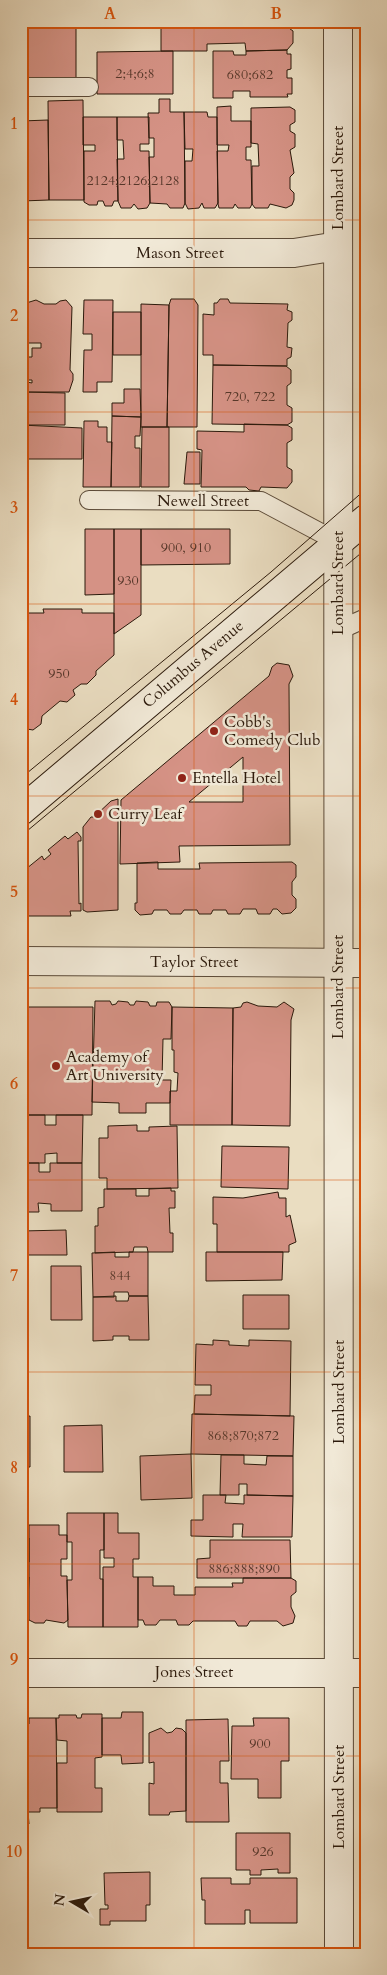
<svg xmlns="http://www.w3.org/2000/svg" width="387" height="1975" font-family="Cardo,serif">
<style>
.building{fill:#d59285;stroke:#2b190b;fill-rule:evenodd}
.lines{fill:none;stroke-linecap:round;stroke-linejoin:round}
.lane-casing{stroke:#5b4a38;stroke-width:20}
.street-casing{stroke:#5b4a38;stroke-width:30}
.secondary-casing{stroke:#2b190b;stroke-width:30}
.lane{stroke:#f1e9d7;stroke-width:18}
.street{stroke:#f1e9d7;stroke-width:28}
.secondary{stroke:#f1e9d7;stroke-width:28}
.tram{stroke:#2b190b;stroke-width:1}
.grid{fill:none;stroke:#d5530c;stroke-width:1;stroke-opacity:0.55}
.poi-dot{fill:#8f2418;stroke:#f1e9d7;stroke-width:2}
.labels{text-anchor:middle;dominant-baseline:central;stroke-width:5;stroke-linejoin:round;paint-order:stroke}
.number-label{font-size:14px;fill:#56372a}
.street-label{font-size:16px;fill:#2b190b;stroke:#f1e9d7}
.poi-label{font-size:16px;fill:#2b190b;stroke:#f1e9d7;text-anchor:start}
.neatline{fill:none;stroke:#d5530c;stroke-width:2}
.grid-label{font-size:16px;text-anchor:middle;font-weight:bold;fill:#d5530c}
</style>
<rect width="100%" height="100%" fill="#eaddc1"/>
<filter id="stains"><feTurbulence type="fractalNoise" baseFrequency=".004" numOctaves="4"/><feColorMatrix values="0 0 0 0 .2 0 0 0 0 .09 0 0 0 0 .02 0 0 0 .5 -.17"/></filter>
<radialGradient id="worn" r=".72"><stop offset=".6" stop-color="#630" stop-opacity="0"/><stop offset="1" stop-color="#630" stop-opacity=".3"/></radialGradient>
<path class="building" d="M21,21H76V79L21,80Z
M161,21H286V26L293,31V43L287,50L246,51L245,43L207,44V51H161Z
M287,50V54H291V69L287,70V78H292V94H287L288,97H250V91H233V98H213V51H233L234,55H246V51Z
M173,51V94H97V52Z
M159,99H170V112H184L185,203L183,208H170L167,204L150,203L149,157H154V138H149L148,113H159Z
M83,100L84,200H49L48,101Z
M231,106V121H251V147H246V160H251L252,204L250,208H238L235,204L233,208H219L218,204L217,151H228L229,145H217V107Z
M290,107L295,110V122L290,125V131L295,134V147L290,150L294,173L290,177V189L294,193V200L292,205L286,208L270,204L268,208H255L252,204V166H259L258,144L251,143V108Z
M184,112H207L208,117H217L218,203L215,208H204L202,203L199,208L188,209L185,203V161H192L193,149H185Z
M83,117H117L118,201H114L112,206H105L103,201H98L97,205H89L84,202V151H95V145H83Z
M117,117H149V144H140V151H149L150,203L147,208L138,209L134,204L131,208H121L118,201L117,159H124L123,140H117Z
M48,120L49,200L21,201V121Z
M21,298H24V353H21Z
M171,299H194L198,305L197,427H167L169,305Z
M220,299H228L230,303L288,304L287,310L292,312V320L288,323L287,347L292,348L291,357L287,359V366L213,365V355H203V314L214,315V303H217Z
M36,300L44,304H56L60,301L66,300L72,307L70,370L73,374V380L69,392H27V382L32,383V380H23L24,357H32V348H41V343H24L23,304Z
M84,300H113L112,382H97V392H83L84,350H92V334H83Z
M141,304L169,305L167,427H141Z
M113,312H141V355H113Z
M213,365L286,366L291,370V383L287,386V405L292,408V422L287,425L212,424Z
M124,389H140L141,417L112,416V403H124Z
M24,392L65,393V425H23Z
M112,416L141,417L140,436H135V448H140V487H111Z
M84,421H98V427H107V442H112L111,487H83Z
M244,424L287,425L292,428V440L287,443V467L292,470V482L287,488L261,487L259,491L249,490L246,487H201L202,450L197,449V431L244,432Z
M21,425L82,428V459H21Z
M142,427H169V487H141Z
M187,452H200V484H184Z
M85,529H114V594L85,595Z
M114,529H141V615L114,634Z
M141,529H230V564L141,565Z
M43,609H82V613H114V655L96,671V675L87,684H81L73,690L75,695L67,702L60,701L42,716L41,724L33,730L27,729L21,734V613H44Z
M277,663L289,665L293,676L289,684L290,845L179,846L180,862L120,864L121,800L269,676L272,667ZM243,757V802H189Z
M118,799V910L87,912L83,910V827L91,817H94L111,801Z
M77,832L81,837V841H78L79,904L81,903V911H70L71,916H27L26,911H21V873L42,856L44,860L51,854L48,850L65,836L68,839Z
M158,862V869H200L199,863L292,862L296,865V877L292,882V895L296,899V908L291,913L282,914L277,909H273L270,914H258L256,909H243L240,914H228L226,910H213L211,914H199L197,910H184L181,914H170L167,910H154L152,914L140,915L135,910V903H137V863Z
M95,1001H110L112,1005L116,1004L118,1001L128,1002L130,1005H134L136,1001L148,1002L150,1006H156L157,1002H169L172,1007L171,1039H163L162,1080H171L170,1103H146V1113H119V1103L92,1102Z
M247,1002L258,1006L277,1007L284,1002L294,1009L291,1020L290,1126L232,1125L233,1008L241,1007L243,1003Z
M21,1007H93L92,1115H21Z
M172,1007L233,1008L232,1125H170V1091H177L178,1073L174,1072V1050H172Z
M21,1115H45V1125H56V1115H83L82,1163H57V1153L45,1154V1163H21Z
M137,1125V1131H149V1127L177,1126L178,1188L107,1189V1178H99V1138H108V1126Z
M222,1146L289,1147L288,1189L221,1187Z
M21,1163H39V1172H50V1163H82V1211H51V1204L38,1203L39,1212H21Z
M171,1188V1191H175V1208H169L170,1233H173V1252H148L147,1247H134L133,1252L95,1253V1226H98V1208L104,1207V1189H136V1196H149V1189Z
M278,1192L279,1198H286V1217L290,1215L296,1242L289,1245V1252H217V1224H213V1197L243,1198Z
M66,1230L67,1255H21V1231Z
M115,1252V1257H129V1252H148V1296H129L128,1292H114V1297H93L92,1253Z
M206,1252H283L282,1280L206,1281Z
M51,1266H81L82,1320H51Z
M243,1295H289V1329H243Z
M116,1296V1301H128L129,1296H148L149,1340H129V1336H113V1340L93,1341V1297Z
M213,1340L229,1341V1345L249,1346V1340L291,1341L290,1416L194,1414L195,1395H211V1385H195L196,1344L213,1345Z
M192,1414L294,1416L293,1456L191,1454Z
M30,1416V1467H21V1417Z
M102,1425L103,1472H64V1426Z
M191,1454L192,1498L141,1500L140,1456Z
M221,1455H244V1464L266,1465L267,1456H293V1496L247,1495V1484H239V1495H220Z
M203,1495H226L225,1503L244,1504V1495L293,1496L292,1537H242L243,1524H233V1537L191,1536V1520H203Z
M67,1513H104V1550H100V1579H103V1627H68L67,1580H72V1542H67Z
M104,1513H118V1533H139V1559H133V1577H138V1627H103V1567H114V1558H104Z
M29,1525H59V1535H67V1559H61V1576H67V1580L68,1620L64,1623L46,1620L44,1623H35L29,1620Z
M21,1538H29V1562H23V1577H29L27,1626H21Z
M210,1540H290L291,1578H197V1559L210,1558Z
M138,1577H153V1586H174V1595H195V1587H233L232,1583H243V1578H291L296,1581V1592L291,1596V1607L295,1616L293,1623L283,1626L277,1621H250L247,1626H238L235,1621H193L189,1625H178L176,1620H160L156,1625H145L143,1620H138Z
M122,1712H143V1763L122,1764L121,1755H102V1718H121Z
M82,1714H102V1757L95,1758V1788H102V1812H57V1763H67V1741L57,1740L56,1718H59V1715H76L77,1718H81Z
M29,1718H56L57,1808H40V1812H28L29,1824H21V1788H26V1775H21V1724H29Z
M253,1718H289V1761H281V1798H258V1779H231L232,1726H254Z
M228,1719L229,1761H220V1783H228L229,1822H186V1720Z
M161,1728L167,1733L172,1732L176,1728L182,1729L186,1733V1811L170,1812L169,1815H149V1783L154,1784V1762L149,1763V1733Z
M236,1833H290V1873H278V1869L261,1870V1875H250V1870H236Z
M150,1872V1905H146V1921H110V1925H100V1909H108V1905H105L104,1873Z
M201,1878H231V1884H250V1878H297V1923H250V1910H245V1924H205V1900H202Z"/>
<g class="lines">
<g class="lane-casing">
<path id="lane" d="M21,87H89
M89,500L261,501L338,542
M337,631L366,618"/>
</g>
<g class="street-casing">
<path id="street" d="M338,21L339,1954
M21,253H294L338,246
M21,961L366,963
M21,1673H366"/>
</g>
<g class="secondary-casing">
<path id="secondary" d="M21,811L366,519"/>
</g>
<use href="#lane" class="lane"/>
<use href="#street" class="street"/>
<use href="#secondary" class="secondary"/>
<path class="tram" d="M21,778L271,572L366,489
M21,836L366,549"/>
</g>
<path class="grid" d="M194,21V1954M21,220H366M21,412H366M21,604H366M21,796H366M21,988H366M21,1180H366M21,1372H366M21,1564H366M21,1756H366"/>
<g class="poi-dot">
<circle cx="214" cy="731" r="5"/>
<circle cx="182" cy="778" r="5"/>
<circle cx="98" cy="814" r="5"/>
<circle cx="56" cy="1066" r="5"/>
</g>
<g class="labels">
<g class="number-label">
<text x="135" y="73">2;4;6;8</text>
<text x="250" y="74">680;682</text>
<text x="133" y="180">2124;2126;2128</text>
<text x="250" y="396">720, 722</text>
<text x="186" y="547">900, 910</text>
<text x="128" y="580">930</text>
<text x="59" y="673">950</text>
<text x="120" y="1275">844</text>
<text x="243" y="1435">868;870;872</text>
<text x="244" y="1568">886;888;890</text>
<text x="260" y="1743">900</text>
<text x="263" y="1851">926</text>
</g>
<g class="street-label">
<text transform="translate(338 178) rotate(-90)">Lombard Street</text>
<text x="180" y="253">Mason Street</text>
<text x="203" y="501">Newell Street</text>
<text transform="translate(338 583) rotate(-90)">Lombard Street</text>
<text transform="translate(193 664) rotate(-40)">Columbus Avenue</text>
<text x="194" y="962">Taylor Street</text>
<text transform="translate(338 987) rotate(-90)">Lombard Street</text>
<text transform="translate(339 1392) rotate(-90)">Lombard Street</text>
<text x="194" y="1672">Jones Street</text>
<text transform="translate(339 1797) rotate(-90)">Lombard Street</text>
</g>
<g class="poi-label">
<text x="224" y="722">Cobb's<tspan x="224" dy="18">Comedy Club</tspan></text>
<text x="192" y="778">Entella Hotel</text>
<text x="108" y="814">Curry Leaf</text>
<text x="66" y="1057">Academy of<tspan x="66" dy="18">Art University</tspan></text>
</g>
</g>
<rect width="387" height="1975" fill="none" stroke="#eaddc1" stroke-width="55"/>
<g transform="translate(72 1902) rotate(279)" stroke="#f1e9d7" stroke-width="4" paint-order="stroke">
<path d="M0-4L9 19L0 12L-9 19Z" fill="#2b190b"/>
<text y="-8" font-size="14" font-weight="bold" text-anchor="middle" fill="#2b190b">N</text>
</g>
<rect x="28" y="28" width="332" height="1920" class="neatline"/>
<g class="grid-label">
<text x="110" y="19">A</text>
<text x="276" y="19">B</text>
<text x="14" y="129">1</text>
<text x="14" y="321">2</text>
<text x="14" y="513">3</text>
<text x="14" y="705">4</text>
<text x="14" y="897">5</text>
<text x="14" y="1089">6</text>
<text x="14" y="1281">7</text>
<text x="14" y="1473">8</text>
<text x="14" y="1665">9</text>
<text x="14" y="1857">10</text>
</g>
<rect width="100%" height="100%" filter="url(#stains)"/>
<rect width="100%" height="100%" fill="url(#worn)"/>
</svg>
